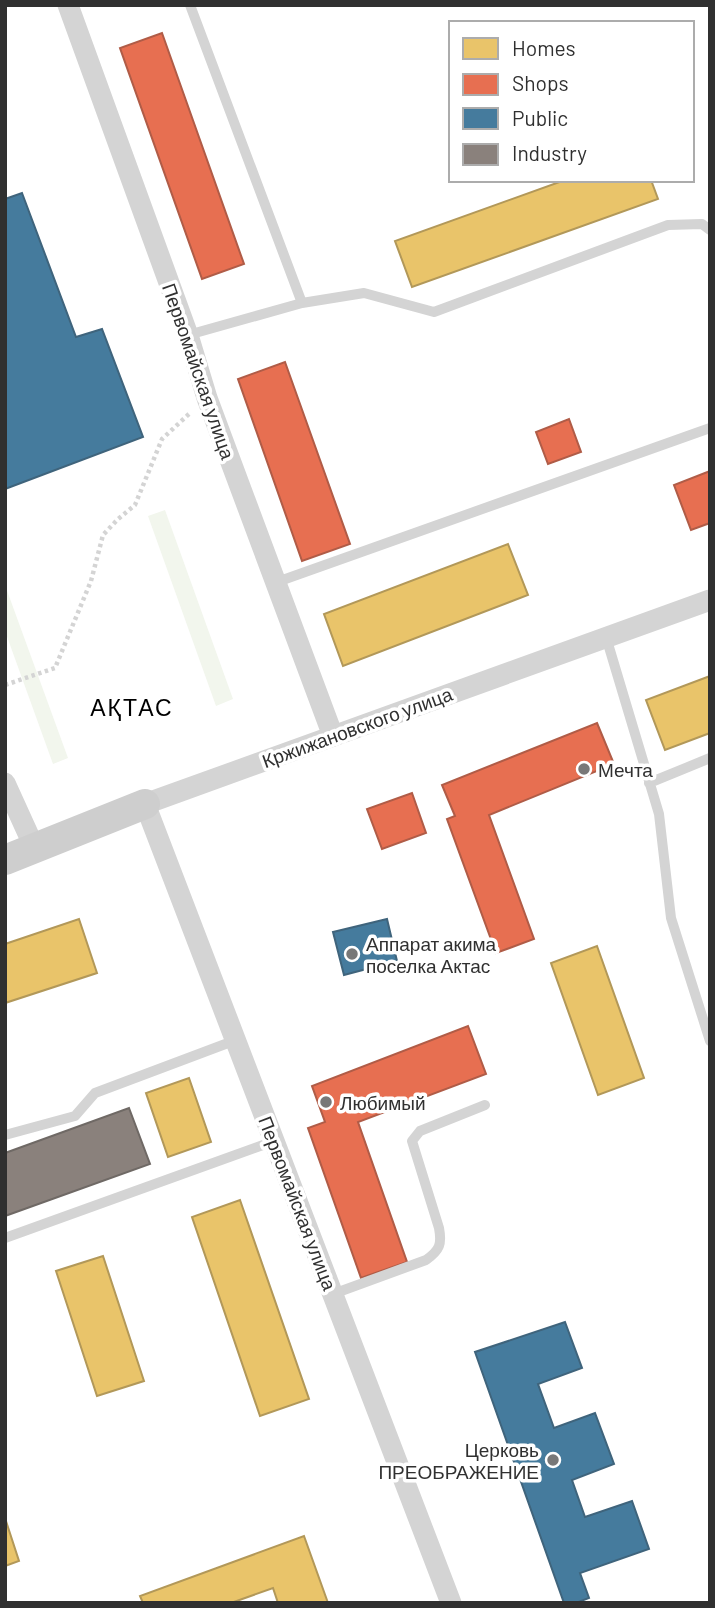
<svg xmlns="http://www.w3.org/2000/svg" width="715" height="1608" font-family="Barlow,sans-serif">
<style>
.green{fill:#f2f6ed}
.homes{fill:#e9c46a;stroke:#b29859;stroke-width:2}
.shops{fill:#e76f51;stroke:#b05c47;stroke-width:2}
.public{fill:#457b9d;stroke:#3f647c;stroke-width:2}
.industry{fill:#8a817c;stroke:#6f6965;stroke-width:2}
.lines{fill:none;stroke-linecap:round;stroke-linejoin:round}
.path{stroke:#d4d4d4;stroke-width:4.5;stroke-dasharray:3.5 3.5;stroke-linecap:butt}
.lane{stroke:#d4d4d4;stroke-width:10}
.street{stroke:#d4d4d4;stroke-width:21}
.secondary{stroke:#cecece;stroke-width:30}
.poi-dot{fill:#787878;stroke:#fff;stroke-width:2.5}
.labels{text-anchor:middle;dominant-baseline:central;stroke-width:7;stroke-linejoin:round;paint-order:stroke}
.street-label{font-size:19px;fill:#303030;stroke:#fff}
.poi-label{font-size:19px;fill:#303030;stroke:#fff;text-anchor:start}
.quarter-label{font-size:23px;letter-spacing:2px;fill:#000;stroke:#fff}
</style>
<rect width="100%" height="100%" fill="#fff"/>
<path class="green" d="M165,510L233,699L216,706L148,516Z
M5,585L68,758L53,764L5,631Z"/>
<path class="homes" d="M565,180H651L658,199L412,287L395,241Z
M508,544L528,595L343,666L324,614Z
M710,676V733L665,750L646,700Z
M79,919L97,973L5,1003V944Z
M597,946L644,1078L598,1095L551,963Z
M189,1078L211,1142L168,1157L146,1093Z
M240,1200L309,1399L260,1416L192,1217Z
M103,1256L144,1381L97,1396L56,1271Z
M5,1518L19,1561L5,1566Z
M304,1536L328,1603H278L273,1588L231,1603H143L140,1596Z"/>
<path class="shops" d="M162,33L244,264L202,279L120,48Z
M285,362L350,544L302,561L238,379Z
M569,419L581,452L548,464L536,432Z
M710,471V523L691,530L674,485Z
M597,723L614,764L489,815L534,939L496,953L447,819L455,816L442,785Z
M412,793L426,833L382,849L367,809Z
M468,1026L486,1074L358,1122L407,1262L361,1278L308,1128L325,1122L312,1086Z"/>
<path class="public" d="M22,193L76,337L102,329L143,437L5,489V199Z
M387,919L397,961L344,975L333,932Z
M565,1322L582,1368L538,1384L554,1428L595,1413L614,1464L572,1480L585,1517L632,1501L649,1549L580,1573L589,1598L576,1603H564L475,1352Z"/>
<path class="industry" d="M129,1108L150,1164L5,1216V1153Z"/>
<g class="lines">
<path class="path" d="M5,685L55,668L91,581L103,535L118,519L135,505L162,439L190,413"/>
<path class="lane" d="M190,5L302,303L364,293L434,312L668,225L702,224L710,230
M188,335L302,303
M277,582L710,428
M606,637L659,814L671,918L710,1041
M649,783L710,758
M5,1135L75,1116L95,1093L236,1040
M5,1238L274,1141
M333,1294L426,1260C440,1250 442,1244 439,1228L412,1141L420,1131L485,1105"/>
<path class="street" d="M68,5L188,335L207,398L333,736
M5,783L35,849
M451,1603L145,804L710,600"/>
<path class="secondary" d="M5,860L145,804"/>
</g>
<g class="poi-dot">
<circle cx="584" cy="769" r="7"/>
<circle cx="352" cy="954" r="7"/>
<circle cx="326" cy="1102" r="7"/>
<circle cx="553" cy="1460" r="7"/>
</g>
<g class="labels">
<g class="street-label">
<text transform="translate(199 371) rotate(71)">Первомайская улица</text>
<text transform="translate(357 727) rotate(-20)">Кржижановского улица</text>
<text transform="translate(298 1203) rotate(69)">Первомайская улица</text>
</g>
<g class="poi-label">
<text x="598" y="769">Мечта</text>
<text x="366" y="943">Аппарат акима<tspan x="366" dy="22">поселка Актас</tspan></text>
<text x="340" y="1102">Любимый</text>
<text x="539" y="1449" text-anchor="end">Церковь<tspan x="539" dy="22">ПРЕОБРАЖЕНИЕ</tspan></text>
</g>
<g class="quarter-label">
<text x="132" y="707">АҚТАС</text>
</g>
</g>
<rect width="715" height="1608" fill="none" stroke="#303030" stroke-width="14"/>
<rect x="449" y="21" width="245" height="161" fill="#ffffff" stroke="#acacac" stroke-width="2"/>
<rect x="463" y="38" width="35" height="21" fill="#e9c46a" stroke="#acacac" stroke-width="2"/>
<text x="512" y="56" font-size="21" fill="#303030">Homes</text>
<rect x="463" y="74" width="35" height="21" fill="#e76f51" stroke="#acacac" stroke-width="2"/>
<text x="512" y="91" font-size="21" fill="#303030">Shops</text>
<rect x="463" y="108" width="35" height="21" fill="#457b9d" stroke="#acacac" stroke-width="2"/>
<text x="512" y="126" font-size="21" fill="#303030">Public</text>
<rect x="463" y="144" width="35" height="21" fill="#8a817c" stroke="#acacac" stroke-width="2"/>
<text x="512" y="161" font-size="21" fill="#303030">Industry</text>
</svg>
